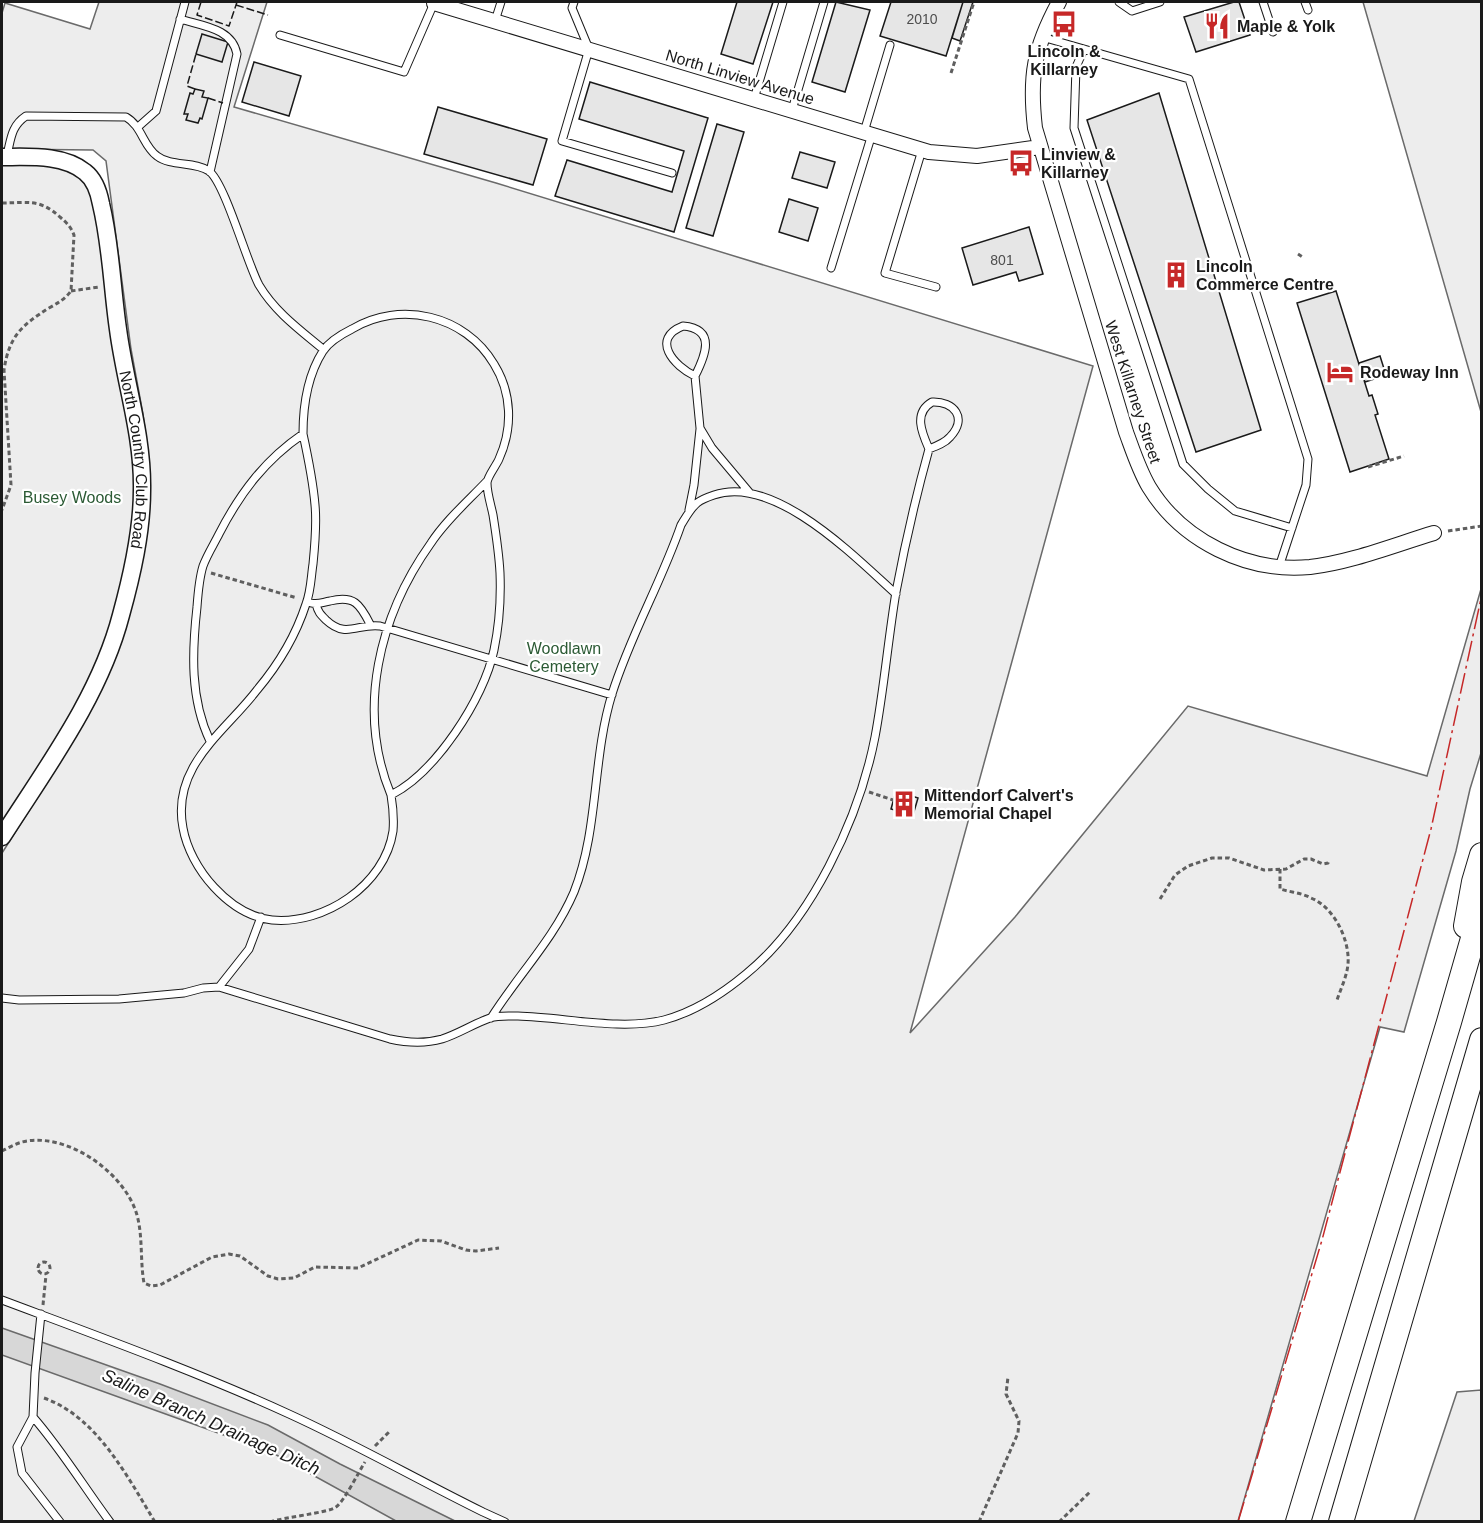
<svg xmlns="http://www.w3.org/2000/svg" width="1483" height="1523" font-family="Arial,sans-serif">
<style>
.green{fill:#ededed;stroke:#6a6a6a;stroke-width:1.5}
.water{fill:#d7d7d7;stroke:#6a6a6a;stroke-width:1.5}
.building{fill:#e6e6e6;stroke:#1a1a1a;stroke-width:1.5}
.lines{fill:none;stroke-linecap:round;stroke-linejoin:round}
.service-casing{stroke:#1a1a1a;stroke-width:9}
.minor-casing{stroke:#1a1a1a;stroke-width:16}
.tertiary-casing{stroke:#1a1a1a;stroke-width:19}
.motorway-casing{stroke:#1a1a1a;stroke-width:26}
.path{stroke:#5f5f5f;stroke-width:3;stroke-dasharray:4.5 3;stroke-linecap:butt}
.service{stroke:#fff;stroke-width:7}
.minor{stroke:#fff;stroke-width:14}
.tertiary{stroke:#fff;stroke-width:16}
.motorway{stroke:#fff;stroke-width:24}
.fence{stroke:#1a1a1a;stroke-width:1.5;stroke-dasharray:8 3;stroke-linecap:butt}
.power{stroke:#c62828;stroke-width:1.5;stroke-dasharray:21 4.5 3 4.5;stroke-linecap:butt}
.labels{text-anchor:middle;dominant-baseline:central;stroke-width:4.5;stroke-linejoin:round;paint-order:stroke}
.number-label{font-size:14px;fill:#4d4d4d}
.poi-label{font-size:16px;font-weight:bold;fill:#1a1a1a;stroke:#fff;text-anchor:start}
.street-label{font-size:16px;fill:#1a1a1a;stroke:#fff}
.park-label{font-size:16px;fill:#2b5a34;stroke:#fff}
.water-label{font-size:18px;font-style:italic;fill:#1a1a1a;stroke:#fff}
</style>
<rect width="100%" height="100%" fill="#fff"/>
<path class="green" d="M99,2H267L234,107L496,183L1093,366L910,1033L1015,917L1188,706L1427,776L1481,589V753L1470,789L1456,851L1404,1032L1380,1027L1238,1521H2V853L39,795L114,659L131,609L143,557L149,461L143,414L131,349L106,161L93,150L2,149V13L5,3L90,29Z
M1363,2H1481V412Z
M2,157L56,159L91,178L142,491L112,643L2,837Z
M1481,1390V1521H1414L1457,1392Z"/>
<path class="water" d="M2,1328L160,1384L268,1425L340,1464L455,1521H396L271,1452L2,1355Z"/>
<path class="building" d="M737,2H773L753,64L721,54Z
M836,2L870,10L845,92L812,82Z
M891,2H963L946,56L880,36Z
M963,2H973L960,41L952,38Z
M1234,2H1239L1250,35L1196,52L1184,17Z
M202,34L228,42L222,62L196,54Z
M254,62L301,76L289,116L242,102Z
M590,82L708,118L674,232L555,196L567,160L672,192L684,151L579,119Z
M195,89L204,91L202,97L208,98L202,119L200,118L198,123L186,120L188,114H184L190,93L193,94Z
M1159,93L1261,430L1196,452L1087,120Z
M438,107L547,139L533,185L424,154Z
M717,124L744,132L713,236L686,228Z
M800,152L835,162L827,188L792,178Z
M789,199L818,208L808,241L779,232Z
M1029,227L1043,274L1019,281L1016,272L973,285L962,248Z
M1336,291L1369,396L1372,395L1378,414L1375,415L1389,459L1350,472L1297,303Z
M1380,356L1386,375L1365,382L1359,363Z
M896,791L918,798L913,815L891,809Z"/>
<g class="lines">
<g class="service-casing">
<path id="service" d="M574,2L572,8L589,49L562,141L672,173
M1119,2L1132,11L1160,2
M1263,2L1273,32
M1305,2L1308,10
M180,19C202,26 232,28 237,54L210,172
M495,21L501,2
M280,35L404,72L434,3L432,2
M1042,37L1189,79L1308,459L1306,485L1279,567
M1084,49L1076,67L1074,128L1183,464L1208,489L1235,511L1292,528
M754,99L783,2
M792,110L824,2
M138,127L156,111L185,2
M864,132L890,45
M922,150L885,273L936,287
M7,155C11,139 11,126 26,116L126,117C142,126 143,146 157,156C171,167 195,161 209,171C225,183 247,263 259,285C275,312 300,330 324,350
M831,268L872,134
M683,326C717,329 705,356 695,376C674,366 650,339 683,326Z
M695,376L700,428L712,448L749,492
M932,402C954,401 968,418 950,437C945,443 937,446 929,449C922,433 913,413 932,402Z
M689,510L694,485L700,429
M311,603C318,605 323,602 330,601C354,595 360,604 370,624
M316,604C318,612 320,614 326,620C346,639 358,623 380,626L612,695
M210,741C190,699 192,652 197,607C198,593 199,579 203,566C207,555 214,544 219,534C240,493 265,460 303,434C303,405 307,376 323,351C329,342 342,334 352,329C400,300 465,315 494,364C512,393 513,428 499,459C496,466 487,477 487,483C487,493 491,505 493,515C496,534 499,553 500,573C501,598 499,626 494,650C484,699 435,773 391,795C393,807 394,819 393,831C385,885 324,925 272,920C229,915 190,868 183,828C171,766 225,732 257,690C278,665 296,635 306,604C311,591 311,577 313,564C315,544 317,525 315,505C313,481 308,457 303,434
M391,795C356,710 379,616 431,543C446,520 468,501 487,481
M219,987L390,1039C408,1043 424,1044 442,1039C458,1034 473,1024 490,1018C498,1015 508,1016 518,1016C563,1017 621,1031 664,1020C694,1012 722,994 746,974C811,921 859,819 875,737C884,689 888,640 896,592C905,544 916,496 929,449
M2,998L19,1000L119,999L184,993L203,988L219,987L249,949L261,917
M491,1018C518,975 554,939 574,892C599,829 592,759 612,694C630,636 661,583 681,525C686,517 690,509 697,503C702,499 708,497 714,495C774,474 855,557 896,594
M2,1300C98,1336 195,1371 289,1414C355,1444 418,1480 483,1512L505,1522
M41,1314L35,1373L33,1417L17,1447L22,1473L60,1522
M33,1417C61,1449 84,1487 110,1522"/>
</g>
<g class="minor-casing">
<path id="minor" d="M434,2V3L929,152L977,156L1040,147
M1059,2C1034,48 1029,76 1035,128L1126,432C1133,451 1139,470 1149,487C1182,541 1247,573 1310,567C1352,562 1394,545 1434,533"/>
</g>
<g class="tertiary-casing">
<g id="tertiary">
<path id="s1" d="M2,157C28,157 63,154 85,172C94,179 99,193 101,204C111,245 112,288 118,329C125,383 143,435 142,490C142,532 132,575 121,615C100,696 46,768 2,837"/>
</g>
</g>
<g class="motorway-casing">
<path id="motorway" d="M1466,926L1474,882L1482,855
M1298,1522L1449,1022L1482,907
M1341,1522L1482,1040"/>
</g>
<path class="path" d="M951,73L974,2
M2,203C28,203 39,198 60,217C67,223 71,227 74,235L71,291C65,299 58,303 49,308C22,325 9,336 4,370L11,485L2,510
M1298,254L1304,258
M71,291L99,287
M1368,467L1404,456
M1448,531L1482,526
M211,573L297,598
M869,792L893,800
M1280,869V889C1290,892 1302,893 1311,898C1334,907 1350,940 1348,964C1347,976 1341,988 1337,1000
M1160,899L1175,875L1188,866L1212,858H1229L1264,870L1286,869L1304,859H1311L1323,864L1328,863L1329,860
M2,1151C8,1148 15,1144 22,1142C67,1131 125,1173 137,1215C143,1237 140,1261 144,1283L151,1286L160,1285L212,1257L229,1254L240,1256L268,1276L278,1279L294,1278L315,1267L358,1268L418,1240L441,1241L466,1250L476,1251L499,1248
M38 1268a6 6 0 1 1 12 0a6 6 0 1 1-12 0Z
M43,1305L46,1275
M44,1398C97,1417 127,1476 155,1522
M375,1446L390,1431
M270,1522C284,1517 328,1513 336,1507C345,1500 358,1473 365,1462
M979,1522L1018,1433L1019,1421L1006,1394L1008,1377
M1059,1522L1091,1491"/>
<use href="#service" class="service"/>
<use href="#minor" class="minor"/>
<use href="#tertiary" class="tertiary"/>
<use href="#motorway" class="motorway"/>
<path class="fence" d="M201,2L197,15L229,26L237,2
M236,5L268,15
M195,89L187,86L196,54
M208,98L223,103"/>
<path class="power" d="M1238,1522L1322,1240L1431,829L1482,594"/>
</g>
<defs>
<g id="bus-bare" transform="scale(2.07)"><path d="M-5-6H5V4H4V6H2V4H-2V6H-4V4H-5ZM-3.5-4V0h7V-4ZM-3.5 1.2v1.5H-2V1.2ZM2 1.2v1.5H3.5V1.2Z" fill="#c62828" stroke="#fff" stroke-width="2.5" paint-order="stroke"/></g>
<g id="restaurant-bare" transform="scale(2.07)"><path d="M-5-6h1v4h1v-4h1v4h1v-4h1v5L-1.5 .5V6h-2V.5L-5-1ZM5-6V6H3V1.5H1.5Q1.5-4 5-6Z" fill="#c62828" stroke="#fff" stroke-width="2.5" paint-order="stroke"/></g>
<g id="building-bare" transform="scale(2.07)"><path d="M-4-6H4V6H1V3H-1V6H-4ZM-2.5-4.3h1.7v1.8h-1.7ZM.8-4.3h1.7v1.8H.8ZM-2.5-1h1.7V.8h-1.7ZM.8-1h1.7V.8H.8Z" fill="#c62828" stroke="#fff" stroke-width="2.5" paint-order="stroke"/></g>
<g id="hotel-bare" transform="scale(2.07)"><path d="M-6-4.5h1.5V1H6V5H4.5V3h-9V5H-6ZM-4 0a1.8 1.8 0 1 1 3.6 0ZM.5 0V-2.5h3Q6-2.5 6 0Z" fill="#c62828" stroke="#fff" stroke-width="2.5" paint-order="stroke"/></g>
</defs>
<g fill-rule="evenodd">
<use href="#bus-bare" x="1064" y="24"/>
<use href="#restaurant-bare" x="1217" y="26"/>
<use href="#bus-bare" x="1021" y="163"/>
<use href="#building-bare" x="1176" y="275"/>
<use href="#hotel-bare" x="1340" y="372"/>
<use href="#building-bare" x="904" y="804"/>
</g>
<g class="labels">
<g class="number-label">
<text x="922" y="19">2010</text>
<text x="1002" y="260">801</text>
</g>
<g class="poi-label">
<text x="1237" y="26">Maple &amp; Yolk</text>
<text x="1064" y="51" text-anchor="middle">Lincoln &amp;<tspan x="1064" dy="18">Killarney</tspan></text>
<text x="1041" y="154">Linview &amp;<tspan x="1041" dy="18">Killarney</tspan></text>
<text x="1196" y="266">Lincoln<tspan x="1196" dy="18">Commerce Centre</tspan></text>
<text x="1360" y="372">Rodeway Inn</text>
<text x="924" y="795">Mittendorf Calvert's<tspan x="924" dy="18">Memorial Chapel</tspan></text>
</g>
<g class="street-label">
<text transform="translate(740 77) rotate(17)">North Linview Avenue</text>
<text transform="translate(1133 392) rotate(72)">West Killarney Street</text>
<text stroke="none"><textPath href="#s1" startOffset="381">North Country Club Road</textPath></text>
</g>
<g class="park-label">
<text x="72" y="497">Busey Woods</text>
<text x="564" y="648">Woodlawn<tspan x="564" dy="18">Cemetery</tspan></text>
</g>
<g class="water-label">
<text transform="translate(211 1422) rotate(24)">Saline Branch Drainage Ditch</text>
</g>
</g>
<rect width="1483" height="1523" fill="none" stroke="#1a1a1a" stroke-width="6"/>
</svg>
